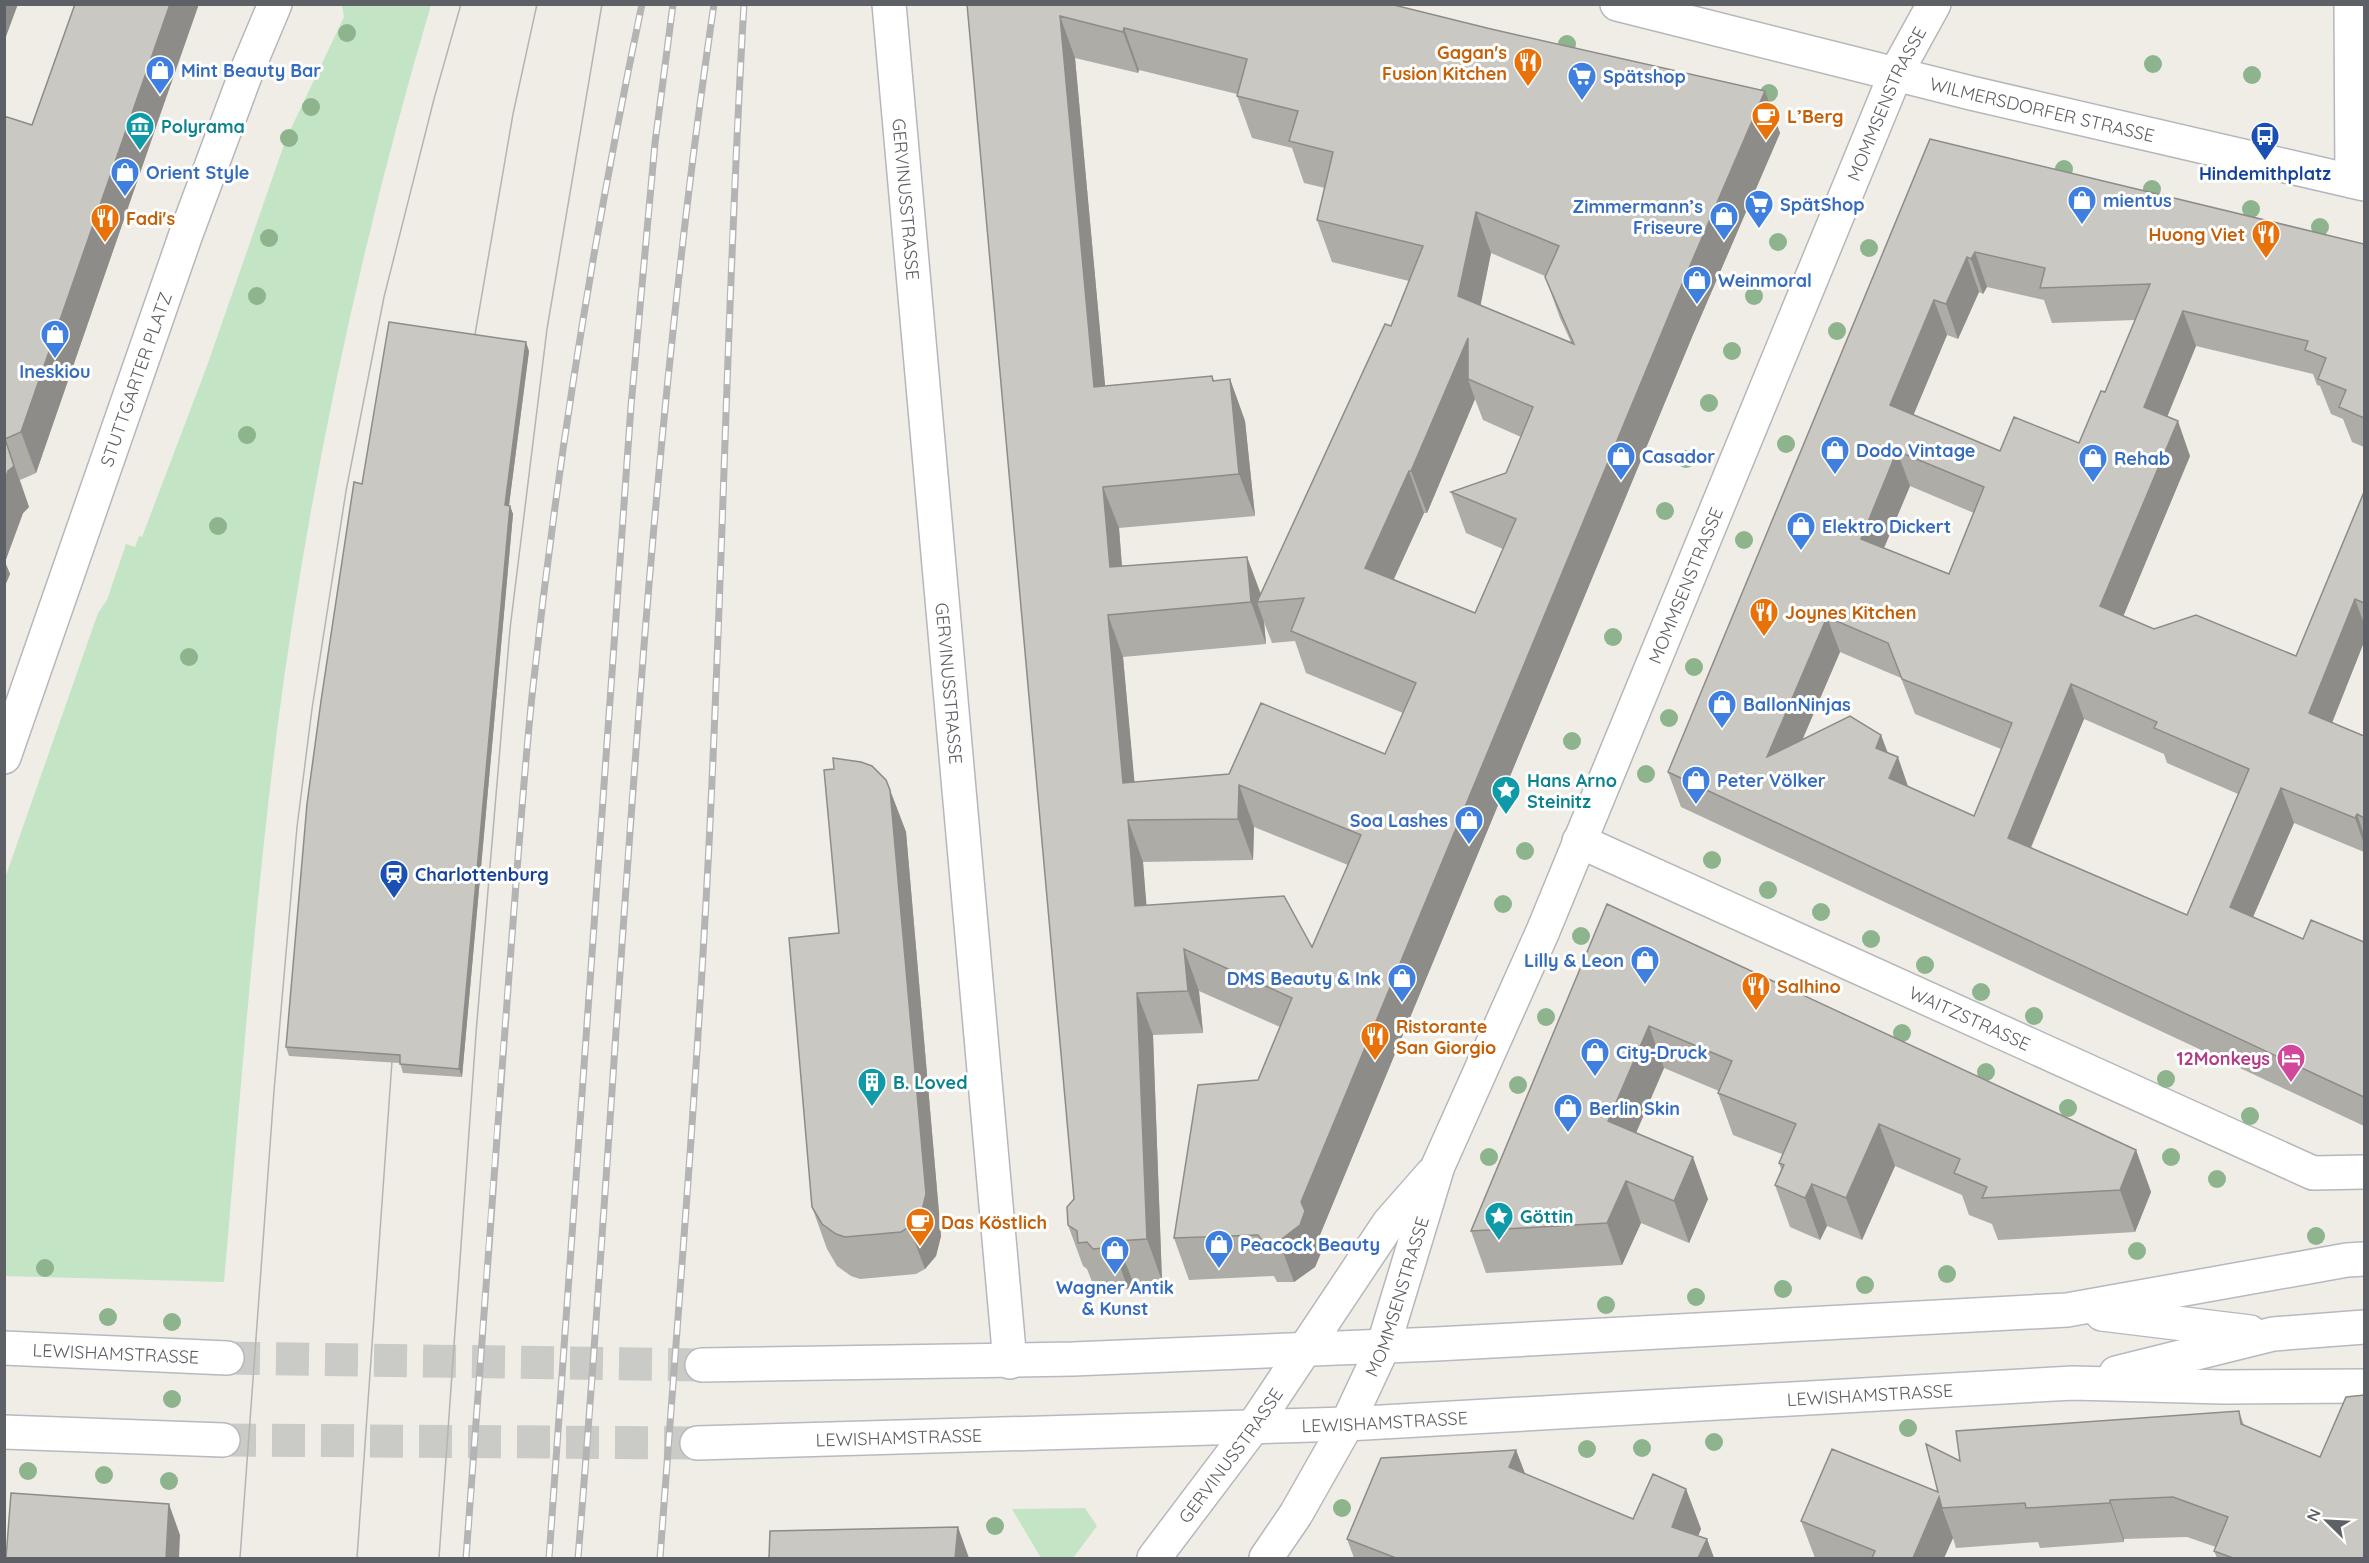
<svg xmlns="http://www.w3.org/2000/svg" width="2369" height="1563" font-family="Quicksand,sans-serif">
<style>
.green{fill:#c4e4c6}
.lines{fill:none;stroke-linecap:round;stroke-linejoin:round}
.secondary-tunnel{stroke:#cacac6;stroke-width:33;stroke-dasharray:33 16;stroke-linecap:butt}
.minor-casing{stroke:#b6b7bb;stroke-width:36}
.secondary-casing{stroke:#b7b9be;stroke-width:36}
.minor{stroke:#fff;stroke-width:33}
.secondary{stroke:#fff;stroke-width:33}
.tram{stroke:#b4b4b5;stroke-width:1.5}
.rail-casing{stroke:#b4b4b5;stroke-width:7}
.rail{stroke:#fff;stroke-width:4.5;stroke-dasharray:14;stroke-linecap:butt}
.tree{fill:#8db48d}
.wall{fill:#aeaca7;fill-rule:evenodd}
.shaded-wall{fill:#8d8c88}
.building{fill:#cac8c2;stroke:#8d8c88;stroke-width:1.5;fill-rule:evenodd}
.labels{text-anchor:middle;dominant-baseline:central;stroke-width:6;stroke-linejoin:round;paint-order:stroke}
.food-label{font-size:18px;font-weight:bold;fill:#c56008;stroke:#fff;text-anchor:start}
.shop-label{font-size:18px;font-weight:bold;fill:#366cbe;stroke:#fff;text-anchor:start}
.street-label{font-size:18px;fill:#5d6065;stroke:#fff}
.culture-label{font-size:18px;font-weight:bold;fill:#0d838f;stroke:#fff;text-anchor:start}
.transit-label{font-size:18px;font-weight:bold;fill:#164399;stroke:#fff}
.hotel-label{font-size:18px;font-weight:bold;fill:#b23c85;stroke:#fff;text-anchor:end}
</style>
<rect width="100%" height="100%" fill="#efede6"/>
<path class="green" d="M342,5H431C361,241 309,485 277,730C254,914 240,1098 224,1282L5,1276V878L98,613L107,600L126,544L135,547L139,536L142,537L207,366L286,139L344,17Z
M1085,1508L1097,1526L1073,1558H1041L1012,1509Z"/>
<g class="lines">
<path class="secondary-tunnel" d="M227,1358L702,1365
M223,1440L697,1443"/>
<g class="minor-casing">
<g id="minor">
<path id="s1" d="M889,4L1010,1362"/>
<path id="s2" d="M1617,4L1971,93L2364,184"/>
<path d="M2351,4L2352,181"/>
<path id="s3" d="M4,757L186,234L246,73L275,4"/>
<path id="s4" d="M1579,841L2313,1173L2364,1172"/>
<path id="s5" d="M1154,1558L1253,1427L1389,1223L1432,1174"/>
<path id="s6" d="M1266,1558L1296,1514L1347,1424L1383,1347L1438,1166L1543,931L1896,73L1934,4"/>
</g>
</g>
<g class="secondary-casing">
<g id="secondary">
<path d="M2102,1314L2250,1332"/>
<path id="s7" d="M4,1348L227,1358"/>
<path d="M702,1365L1073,1359L1436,1344L2067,1310L2347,1260L2364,1259"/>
<path d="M2116,1373L2273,1334L2364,1327"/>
<path d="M4,1432L223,1440"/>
<path id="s8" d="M697,1443L1347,1424L2073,1383L2223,1387L2364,1386"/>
</g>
</g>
<use href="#minor" class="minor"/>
<use href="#secondary" class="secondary"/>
<path class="tram" d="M472,352L513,114L537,4
M240,1558L274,1091L297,827L312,709L346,491L384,297L434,99L461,4
M357,1558L393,1047
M439,1558L476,1033L510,629L547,329L602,4"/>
<g class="rail-casing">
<path id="rail" d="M466,1558C481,1360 494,1161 510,962C517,873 523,784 532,696C557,463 594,233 642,4
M549,1558L631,406L655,143L673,4
M578,1558C621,1040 638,519 714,4
M660,1558C677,1327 696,1096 708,864C723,578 727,291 744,4"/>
</g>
<use href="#rail" class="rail"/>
</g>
<g class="tree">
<circle cx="347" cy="33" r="9"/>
<circle cx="1567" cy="44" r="9"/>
<circle cx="2153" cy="64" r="9"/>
<circle cx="2252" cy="75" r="9"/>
<circle cx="1769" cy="93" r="9"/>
<circle cx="311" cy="107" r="9"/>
<circle cx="289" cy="138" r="9"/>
<circle cx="2064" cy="169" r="9"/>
<circle cx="2152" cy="189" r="9"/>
<circle cx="2251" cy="209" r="9"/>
<circle cx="2320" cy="227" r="9"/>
<circle cx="269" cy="238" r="9"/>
<circle cx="1778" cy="242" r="9"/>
<circle cx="1869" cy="248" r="9"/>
<circle cx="257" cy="296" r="9"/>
<circle cx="1754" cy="296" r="9"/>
<circle cx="1837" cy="331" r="9"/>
<circle cx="1732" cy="351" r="9"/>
<circle cx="1709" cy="403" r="9"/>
<circle cx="247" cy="435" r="9"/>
<circle cx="1786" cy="444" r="9"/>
<circle cx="1686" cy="459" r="9"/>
<circle cx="1665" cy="511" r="9"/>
<circle cx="218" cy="526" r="9"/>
<circle cx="1744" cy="540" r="9"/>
<circle cx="1613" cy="637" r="9"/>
<circle cx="189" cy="657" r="9"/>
<circle cx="1694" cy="667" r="9"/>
<circle cx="1669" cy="718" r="9"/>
<circle cx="1572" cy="741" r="9"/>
<circle cx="1646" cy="774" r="9"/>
<circle cx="1525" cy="851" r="9"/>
<circle cx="1712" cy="860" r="9"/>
<circle cx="1768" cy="890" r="9"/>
<circle cx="1503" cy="904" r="9"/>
<circle cx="1821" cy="912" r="9"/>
<circle cx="1581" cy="936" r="9"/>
<circle cx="1871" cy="939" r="9"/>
<circle cx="1925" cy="965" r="9"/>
<circle cx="1981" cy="992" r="9"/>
<circle cx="2034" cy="1016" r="9"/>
<circle cx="1546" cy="1017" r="9"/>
<circle cx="1902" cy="1033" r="9"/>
<circle cx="1986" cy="1072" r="9"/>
<circle cx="2166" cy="1079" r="9"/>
<circle cx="1518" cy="1085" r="9"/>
<circle cx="2068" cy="1108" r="9"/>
<circle cx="2250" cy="1116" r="9"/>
<circle cx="1489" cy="1157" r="9"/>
<circle cx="2171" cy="1157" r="9"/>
<circle cx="2217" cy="1179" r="9"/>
<circle cx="2316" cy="1236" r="9"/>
<circle cx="2137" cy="1251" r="9"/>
<circle cx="45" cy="1268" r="9"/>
<circle cx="1947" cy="1274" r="9"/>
<circle cx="1865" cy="1285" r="9"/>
<circle cx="1783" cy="1289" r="9"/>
<circle cx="1696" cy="1297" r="9"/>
<circle cx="1606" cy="1305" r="9"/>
<circle cx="108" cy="1317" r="9"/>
<circle cx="172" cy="1322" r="9"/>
<circle cx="172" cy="1399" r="9"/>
<circle cx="1908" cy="1428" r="9"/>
<circle cx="1714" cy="1442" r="9"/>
<circle cx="1642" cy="1448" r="9"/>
<circle cx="1587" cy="1449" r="9"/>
<circle cx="28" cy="1471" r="9"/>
<circle cx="104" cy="1475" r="9"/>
<circle cx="169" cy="1481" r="9"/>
<circle cx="1342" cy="1508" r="9"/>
<circle cx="995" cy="1526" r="9"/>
</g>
<path class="wall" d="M967,4L1491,29L1765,91L1780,133L1692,337L1317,1242L1321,1253L1315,1267L1294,1282H1277L1274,1276L1189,1280L1174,1238L1258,1080L1280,1027L1199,991L1203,1033L1153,1035L1162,1281L1133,1282L1128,1289L1108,1290L1102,1284H1093L1087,1269L1083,1266L1068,1225L1074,1199ZM1075,58L1138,73L1139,70L1237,94V96L1252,138L1292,148L1304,183L1325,188L1317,220L1332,262L1409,281L1391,326L1261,594L1247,557L1122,566L1119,528L1255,516L1245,421L1230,379L1214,381L1212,376L1105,386ZM1491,253L1545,276L1560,318L1571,342L1480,305ZM1475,399L1483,420L1521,437L1506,473L1451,492L1466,533L1503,549L1475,613L1394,579L1424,513H1427ZM1264,622L1272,643L1295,641L1306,673L1403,713L1385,754L1229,774L1134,782L1123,657L1266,644ZM1254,827L1348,865L1312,947L1146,906L1143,862L1253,860Z
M4,116L32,125L157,124L36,473L20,480L29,507L23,513L5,562L10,574L4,588Z
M1930,139L2364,244V447L2352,442L2343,419L2331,414L2320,386L2317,385L2313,374L2196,346L2167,416L2190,456L2123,616L2154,629L2296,656L2364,492V642L2332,723L2364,736V852L2294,823L2253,917L2303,939L2364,942V1126L1681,807L1668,772ZM1987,287L2044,300L2052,323L2135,320L2105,392L2079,443L2000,451L1913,415L1947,335L1958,339L1979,292L1983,294ZM1910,486L1974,513L1949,574L1884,548ZM1840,652L1901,678L1915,714L2001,749L1974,816L1908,787L1888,753L1881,735L1802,740ZM2084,719L2164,754L2167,763L2238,794L2187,915L2031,848Z
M529,351L509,505L510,506L513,514L462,1077L403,1073L400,1063L289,1056L286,1047L362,484Z
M890,790L906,832L941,1236L936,1256L925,1269L916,1274L860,1279L851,1276L837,1266L827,1249L812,1207Z
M1607,904L2136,1150L2151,1192L2135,1232L1998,1240L1992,1224L1969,1215L1962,1195L1895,1166L1862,1240L1827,1226L1820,1240L1790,1227L1775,1185L1781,1169L1779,1163L1782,1154L1733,1135L1718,1093L1719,1091L1664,1068L1636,1133L1708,1199L1689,1243L1641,1223L1622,1265L1486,1273L1471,1231Z
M2239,1411L2244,1425L2364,1558H2217L2214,1551L2216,1547L2187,1537L2124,1539V1542L2040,1548L2038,1542L1956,1548L1953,1538L1944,1558H1815L1801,1521L1938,1492L1960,1461Z
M1516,1450L1525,1474L1633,1519L1686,1489L1701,1529L1698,1536L1707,1539L1714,1558H1354L1347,1539Z"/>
<path class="shaded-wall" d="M4,4H18L4,42Z
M170,4H199L157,124L36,473L21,432Z
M1060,16L1075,58L1109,428L1094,387Z
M1124,28L1139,70L1138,73L1123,32Z
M1765,91L1780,133L1692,337L1317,1242L1321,1253L1315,1267L1294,1282L1279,1241L1301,1202L1677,296Z
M1476,212L1491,253L1474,338L1458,296Z
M1975,252L1987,287L1983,294L1971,259Z
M1967,257L1979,292L1958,339L1946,304Z
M1934,300L1947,335L1903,440L1890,405Z
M2183,311L2196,346L2157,442L2144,407Z
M1468,338V379L1475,399L1427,513L1411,471Z
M526,342L529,351L508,513L505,505Z
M1230,379L1245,421L1255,516L1239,474Z
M2178,421L2190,456L2113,641L2100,606Z
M5,439L29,507L23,513L5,562L10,574L4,588V482L8,471Z
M1897,451L1910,486L1873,574L1861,539Z
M1409,471L1424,513L1380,609L1365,568Z
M1103,487L1119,528L1125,609L1110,567Z
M510,506L513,514L462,1077L459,1069Z
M1247,557L1262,598L1257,602L1264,622L1266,644L1251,602Z
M2355,599L2364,624V642L2322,748L2309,713Z
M1108,615L1123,657L1138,820L1123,783Z
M1827,617L1840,652L1780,792L1767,757Z
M2071,684L2084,719L2020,873L2008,838Z
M1881,735L1893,768L1898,757L1910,792L1889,783L1876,748Z
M1239,785L1254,827L1253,860L1238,819Z
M2281,788L2294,823L2242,942L2230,907Z
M890,790L906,832L941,1236L936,1256L925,1269L909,1227Z
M2357,814L2364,835V844L2355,818Z
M1128,820L1143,862L1150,948L1135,906Z
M1184,949L1199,991L1203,1033L1188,991Z
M1137,993L1153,1035L1162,1281L1147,1239Z
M1649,1026L1664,1068L1623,1163L1608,1121Z
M1879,1124L1895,1166L1862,1240L1846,1198Z
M2136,1150L2151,1192L2135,1232L2120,1190Z
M1693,1157L1708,1199L1689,1243L1674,1201Z
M1626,1181L1641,1223L1622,1265L1607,1223Z
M1812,1184L1827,1226L1820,1240L1805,1198Z
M1117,1241L1133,1282L1128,1289L1113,1247Z
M1516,1450L1531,1489L1509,1467Z
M1686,1489L1701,1529L1689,1558L1672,1527Z
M1939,1497L1942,1508L1953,1538L1944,1558H1913Z
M2110,1500L2124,1539V1542L2110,1503Z
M169,1504L180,1535L179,1558H166Z
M958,1527L969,1558H955Z
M1707,1539L1714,1558H1698Z"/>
<path class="building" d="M75,4H170L21,432L5,439L14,466L8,471L4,482V116L32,125Z
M967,4H1390L1491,29L1765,91L1677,296L1301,1202L1305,1211L1300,1225L1279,1241L1262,1240L1258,1235L1174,1238L1198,1085L1258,1080L1292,998L1184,949L1188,991L1137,993L1147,1239L1117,1241L1113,1247L1093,1249L1087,1242L1078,1243L1077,1231L1068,1225L1067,1207L1074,1199ZM1060,16L1123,32L1124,28L1247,59L1237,96L1298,111L1289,141L1333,152L1317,220L1423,246L1391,326L1385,324L1257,602L1304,598L1291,631L1416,683L1385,754L1261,703L1229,774L1123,783L1108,615L1251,602L1247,557L1110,567L1103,487L1239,474L1230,379L1213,381L1212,376L1094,387ZM1476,212L1559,246L1545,277L1574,344L1458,296ZM1468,338V379L1533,407L1506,473L1451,492L1516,519L1475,613L1365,568L1409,471H1411ZM1239,785L1361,835L1312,947L1284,896L1135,906L1128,820L1238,819Z
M1930,139L2364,244V418L2339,407L2346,390L2318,379L2326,358L2305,350L2308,341L2183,311L2144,407L2178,421L2100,606L2154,629L2196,615L2296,656L2364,492V603L2355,599L2309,713L2364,736V818L2357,814L2355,818L2281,788L2230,907L2303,939L2311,920L2364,942V1097L1668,772ZM1975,252L2045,268L2040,288L2150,284L2105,392L2101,391L2079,443L2014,417L2000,451L1890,405L1934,300L1946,304L1967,257L1971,259ZM1897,451L1984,487L1949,574L1861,539ZM1827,617L1888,643L1902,679L2012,723L1974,816L1889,778L1898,757L1876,748L1881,735L1850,716L1767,757ZM2071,684L2157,722L2154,728L2249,769L2187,915L2008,838Z
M389,322L526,342L505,505L510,506L459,1069L400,1064V1055L286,1047L307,804L321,701L354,482L362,484Z
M833,758L861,762L872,766L886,780L890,790L926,1194L921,1214L909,1227L901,1232L845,1237L836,1234L822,1224L812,1207L789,938L839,933L824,770L834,769Z
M1607,904L2136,1150L2120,1190L1982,1198L1987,1187L1954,1173L1960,1159L1879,1124L1846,1198L1812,1184L1805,1198L1775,1185L1784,1165L1779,1163L1796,1124L1718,1093L1732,1061L1649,1026L1608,1121L1693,1157L1674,1201L1626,1181L1607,1223L1471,1231Z
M2364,1395V1558H2233L2214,1551L2228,1517L2173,1497L2110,1500V1503L2026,1508L2025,1503L1942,1508L1939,1497L1913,1558H1872L1875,1551L1801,1521L1832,1449L1938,1492L1926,1444L1960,1461L1956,1431L2239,1411L2241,1424L2320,1457L2346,1397Z
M1516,1450L1509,1467L1633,1519L1653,1474L1686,1489L1672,1527L1707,1539L1698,1558H1396L1347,1539L1381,1458Z
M11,1493L169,1504L166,1558H6Z
M958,1527L955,1558H769L770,1531Z"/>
<defs>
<g id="restaurant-pin" transform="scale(1.5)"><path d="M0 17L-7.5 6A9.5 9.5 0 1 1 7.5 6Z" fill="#e8710a" stroke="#fff"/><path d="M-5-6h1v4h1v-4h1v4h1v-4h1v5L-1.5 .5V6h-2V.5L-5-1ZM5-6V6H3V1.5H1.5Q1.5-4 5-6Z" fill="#fff"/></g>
<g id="shop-pin" transform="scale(1.5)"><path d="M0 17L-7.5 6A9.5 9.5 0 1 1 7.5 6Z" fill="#3f7fe0" stroke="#fff"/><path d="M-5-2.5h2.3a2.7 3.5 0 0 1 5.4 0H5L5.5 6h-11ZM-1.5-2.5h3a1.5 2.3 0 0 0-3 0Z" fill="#fff"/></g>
<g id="supermarket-pin" transform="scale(1.5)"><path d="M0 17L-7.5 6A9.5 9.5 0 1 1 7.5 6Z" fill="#3f7fe0" stroke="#fff"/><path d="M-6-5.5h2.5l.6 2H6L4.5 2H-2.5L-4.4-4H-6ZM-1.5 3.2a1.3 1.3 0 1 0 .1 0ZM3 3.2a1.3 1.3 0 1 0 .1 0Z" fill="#fff"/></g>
<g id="cafe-pin" transform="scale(1.5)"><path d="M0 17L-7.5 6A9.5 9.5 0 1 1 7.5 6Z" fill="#e8710a" stroke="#fff"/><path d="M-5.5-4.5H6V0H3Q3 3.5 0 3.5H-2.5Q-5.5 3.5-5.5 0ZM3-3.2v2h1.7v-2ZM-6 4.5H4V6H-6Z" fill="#fff"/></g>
<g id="museum-pin" transform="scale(1.5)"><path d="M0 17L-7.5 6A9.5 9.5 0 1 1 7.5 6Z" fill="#0f9aa8" stroke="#fff"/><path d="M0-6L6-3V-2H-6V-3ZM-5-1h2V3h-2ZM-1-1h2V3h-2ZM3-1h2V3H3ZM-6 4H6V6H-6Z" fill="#fff"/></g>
<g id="bus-pin" transform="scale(1.5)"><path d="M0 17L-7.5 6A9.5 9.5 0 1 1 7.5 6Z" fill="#1a4fb4" stroke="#fff"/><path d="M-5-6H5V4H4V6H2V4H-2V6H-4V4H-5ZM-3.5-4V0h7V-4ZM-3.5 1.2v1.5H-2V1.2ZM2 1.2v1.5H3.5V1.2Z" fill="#fff"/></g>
<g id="sight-pin" transform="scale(1.5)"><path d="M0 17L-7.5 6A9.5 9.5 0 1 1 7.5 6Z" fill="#0f9aa8" stroke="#fff"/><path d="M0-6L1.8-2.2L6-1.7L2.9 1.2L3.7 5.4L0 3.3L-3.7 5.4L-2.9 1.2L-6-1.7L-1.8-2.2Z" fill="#fff"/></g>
<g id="station-pin" transform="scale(1.5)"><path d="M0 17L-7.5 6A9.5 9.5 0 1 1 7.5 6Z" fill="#1a4fb4" stroke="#fff"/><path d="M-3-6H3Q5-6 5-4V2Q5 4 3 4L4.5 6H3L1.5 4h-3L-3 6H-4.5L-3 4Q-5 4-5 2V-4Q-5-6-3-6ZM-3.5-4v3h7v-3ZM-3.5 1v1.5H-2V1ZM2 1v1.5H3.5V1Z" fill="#fff"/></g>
<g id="hotel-pin" transform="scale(1.5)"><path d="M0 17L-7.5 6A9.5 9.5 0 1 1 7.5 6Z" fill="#d1479c" stroke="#fff"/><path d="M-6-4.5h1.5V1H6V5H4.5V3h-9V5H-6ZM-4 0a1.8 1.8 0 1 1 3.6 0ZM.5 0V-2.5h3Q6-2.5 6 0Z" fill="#fff"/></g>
<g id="building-pin" transform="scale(1.5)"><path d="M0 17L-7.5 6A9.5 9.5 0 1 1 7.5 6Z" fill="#0f9aa8" stroke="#fff"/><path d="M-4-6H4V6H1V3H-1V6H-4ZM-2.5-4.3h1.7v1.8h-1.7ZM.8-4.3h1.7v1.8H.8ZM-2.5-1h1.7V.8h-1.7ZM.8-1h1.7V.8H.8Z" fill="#fff"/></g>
</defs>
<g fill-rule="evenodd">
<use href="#restaurant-pin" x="1528" y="62"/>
<use href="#shop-pin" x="160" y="70"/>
<use href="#supermarket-pin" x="1582" y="76"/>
<use href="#cafe-pin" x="1766" y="116"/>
<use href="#museum-pin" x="140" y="126"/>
<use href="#bus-pin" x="2265" y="136"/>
<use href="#shop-pin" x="125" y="172"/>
<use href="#shop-pin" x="2082" y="200"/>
<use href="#supermarket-pin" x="1759" y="204"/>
<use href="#shop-pin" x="1724" y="216"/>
<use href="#restaurant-pin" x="105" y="218"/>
<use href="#restaurant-pin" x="2266" y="234"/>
<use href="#shop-pin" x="1697" y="280"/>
<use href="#shop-pin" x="55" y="334"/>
<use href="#shop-pin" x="1835" y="450"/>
<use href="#shop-pin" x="1621" y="456"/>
<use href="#shop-pin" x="2093" y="458"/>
<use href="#shop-pin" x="1801" y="526"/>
<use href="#restaurant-pin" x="1764" y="612"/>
<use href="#shop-pin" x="1722" y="704"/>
<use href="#shop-pin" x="1696" y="780"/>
<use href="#sight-pin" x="1506" y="790"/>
<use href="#shop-pin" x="1469" y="820"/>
<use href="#station-pin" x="394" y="874"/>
<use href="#shop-pin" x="1645" y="960"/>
<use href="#shop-pin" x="1402" y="978"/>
<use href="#restaurant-pin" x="1756" y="986"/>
<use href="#restaurant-pin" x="1375" y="1036"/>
<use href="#shop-pin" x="1595" y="1052"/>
<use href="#hotel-pin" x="2291" y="1058"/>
<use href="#building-pin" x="872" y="1082"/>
<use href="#shop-pin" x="1568" y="1108"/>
<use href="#sight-pin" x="1499" y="1216"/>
<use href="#cafe-pin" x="920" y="1222"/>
<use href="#shop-pin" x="1219" y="1244"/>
<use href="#shop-pin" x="1115" y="1250"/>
</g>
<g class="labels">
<g class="food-label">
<text x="1507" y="52" text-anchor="end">Gagan's<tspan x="1507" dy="21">Fusion Kitchen</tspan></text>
<text x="1787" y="116">L’Berg</text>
<text x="126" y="218">Fadi's</text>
<text x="2245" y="234" text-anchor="end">Huong Viet</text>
<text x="1785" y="612">Joynes Kitchen</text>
<text x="1777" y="986">Salhino</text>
<text x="1396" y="1026">Ristorante<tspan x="1396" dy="21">San Giorgio</tspan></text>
<text x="941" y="1222">Das Köstlich</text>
</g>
<g class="shop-label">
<text x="181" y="70">Mint Beauty Bar</text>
<text x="1603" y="76">Spätshop</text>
<text x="146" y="172">Orient Style</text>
<text x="2103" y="200">mientus</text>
<text x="1780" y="204">SpätShop</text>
<text x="1703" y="206" text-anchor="end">Zimmermann’s<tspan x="1703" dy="21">Friseure</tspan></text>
<text x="1718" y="280">Weinmoral</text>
<text x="55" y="371" text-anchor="middle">Ineskiou</text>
<text x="1856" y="450">Dodo Vintage</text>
<text x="1642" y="456">Casador</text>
<text x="2114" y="458">Rehab</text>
<text x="1822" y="526">Elektro Dickert</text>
<text x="1743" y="704">BallonNinjas</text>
<text x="1717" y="780">Peter Völker</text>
<text x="1448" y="820" text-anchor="end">Soa Lashes</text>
<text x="1624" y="960" text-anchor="end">Lilly &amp; Leon</text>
<text x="1381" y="978" text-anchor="end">DMS Beauty &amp; Ink</text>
<text x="1616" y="1052">City-Druck</text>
<text x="1589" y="1108">Berlin Skin</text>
<text x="1240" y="1244">Peacock Beauty</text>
<text x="1115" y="1287" text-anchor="middle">Wagner Antik<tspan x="1115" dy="21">&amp; Kunst</tspan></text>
</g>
<g class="street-label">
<text stroke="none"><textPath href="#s6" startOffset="1584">MOMMSENSTRASSE</textPath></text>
<text stroke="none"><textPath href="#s2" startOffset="438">WILMERSDORFER STRASSE</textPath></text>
<text stroke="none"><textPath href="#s1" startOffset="196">GERVINUSSTRASSE</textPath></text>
<text stroke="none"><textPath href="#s3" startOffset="400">STUTTGARTER PLATZ</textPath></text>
<text stroke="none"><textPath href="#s6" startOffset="1062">MOMMSENSTRASSE</textPath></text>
<text stroke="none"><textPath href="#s1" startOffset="682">GERVINUSSTRASSE</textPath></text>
<text stroke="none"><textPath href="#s4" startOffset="429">WAITZSTRASSE</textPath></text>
<text stroke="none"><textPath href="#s6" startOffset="294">MOMMSENSTRASSE</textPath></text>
<text stroke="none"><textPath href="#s7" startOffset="112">LEWISHAMSTRASSE</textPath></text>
<text stroke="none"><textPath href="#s8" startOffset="1174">LEWISHAMSTRASSE</textPath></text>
<text stroke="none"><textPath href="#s8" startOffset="688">LEWISHAMSTRASSE</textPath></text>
<text stroke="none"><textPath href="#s8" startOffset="202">LEWISHAMSTRASSE</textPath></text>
<text stroke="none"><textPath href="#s5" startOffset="128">GERVINUSSTRASSE</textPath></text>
</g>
<g class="culture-label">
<text x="161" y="126">Polyrama</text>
<text x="1527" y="780">Hans Arno<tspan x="1527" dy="21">Steinitz</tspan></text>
<text x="893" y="1082">B. Loved</text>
<text x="1520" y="1216">Göttin</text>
</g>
<g class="transit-label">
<text x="2265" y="173">Hindemithplatz</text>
<text x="415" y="874" text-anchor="start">Charlottenburg</text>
</g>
<g class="hotel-label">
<text x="2270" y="1058">12Monkeys</text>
</g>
</g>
<rect width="2369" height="1563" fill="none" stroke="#5d6065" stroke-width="12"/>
<g transform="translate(2327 1521) rotate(294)" stroke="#ffffff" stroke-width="4.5" paint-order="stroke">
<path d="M0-4.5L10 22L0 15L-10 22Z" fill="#5d6065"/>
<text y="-9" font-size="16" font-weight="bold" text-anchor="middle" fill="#5d6065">N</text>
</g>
</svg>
